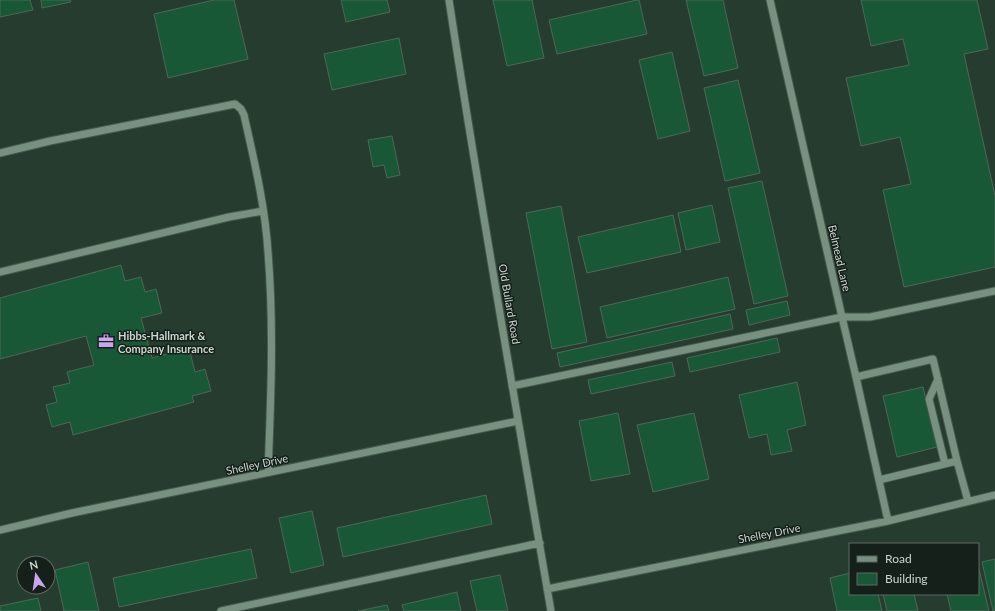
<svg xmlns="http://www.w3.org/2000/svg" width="995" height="611" font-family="Lato,sans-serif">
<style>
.building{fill:#195837;stroke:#4f6757}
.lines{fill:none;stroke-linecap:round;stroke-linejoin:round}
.minor-casing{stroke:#45584d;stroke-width:9}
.minor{stroke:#779080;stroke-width:7}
.labels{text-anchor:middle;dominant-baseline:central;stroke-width:3;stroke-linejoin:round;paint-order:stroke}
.street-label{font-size:11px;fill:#cad7ce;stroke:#16201a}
.poi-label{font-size:11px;font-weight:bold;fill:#cad7ce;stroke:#16201a;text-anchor:start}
</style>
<rect width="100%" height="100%" fill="#253c2e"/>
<path class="building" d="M0,0H30L33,10L0,17Z
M41,0H70L71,2L42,8Z
M214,0H234L248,59L168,78L154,14Z
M341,0H387L390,12L346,22Z
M493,0H532L544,58L507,66Z
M637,0H639L647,34L557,54L549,20Z
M686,0H723L738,68L704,76Z
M861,0H977L988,49L964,54L995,196V267L904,287L883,190L911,184L900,137L861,146L846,78L909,65L903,39L871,46Z
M399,38L406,74L332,90L324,54Z
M672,52L690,131L658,139L639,60Z
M738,80L760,173L725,181L704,88Z
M392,136L400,175L387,178L384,165L373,167L368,140Z
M762,181L788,296L754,304L728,188Z
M712,205L720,242L686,250L678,213Z
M561,206L587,342L552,349L526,213Z
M673,215L681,252L587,273L578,237Z
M121,265L125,281L141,277L145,292L156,289L162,313L141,318L152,358L189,348L195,372L205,369L211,391L192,396L194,402L73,435L70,422L52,427L46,405L57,402L53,387L70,383L67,372L94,365L86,336L0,359V298Z
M728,277L735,309L607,338L600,307Z
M787,301L790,315L749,325L746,310Z
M730,314L733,329L560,367L557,353Z
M777,338L780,352L690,372L687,358Z
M672,362L675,376L591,394L588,380Z
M797,382L806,425L787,430L792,451L771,455L767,434L749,438L739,395Z
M923,387L937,447L897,457L883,396Z
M618,413L630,474L591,481L579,421Z
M694,413L709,479L653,492L637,425Z
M486,495L492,524L343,557L337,528Z
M312,511L324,565L291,573L279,518Z
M251,549L257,578L119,607L113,578Z
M995,559V611H993L982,562Z
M88,562L99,611H64L55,570Z
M978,565L989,611H951L947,594H978Z
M850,573V594H878L882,611H837L830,578Z
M500,575L508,611H477L470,581Z
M457,592L461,611H404L402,605Z
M883,594H914L918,611H887Z
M38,598L41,611H0V606Z
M387,605L389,611H358Z"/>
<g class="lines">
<g class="minor-casing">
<path id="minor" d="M449,0C480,204 516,408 551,611
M770,0L842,317L856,377L888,521
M0,153L50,141L235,104L241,109L244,115C254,160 265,205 268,252C274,325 271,399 268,472
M0,272L229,217L263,211
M856,377L933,359L957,461
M938,379L929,399L945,464
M512,386L842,317H870L995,291
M879,480L957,461L968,501
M0,530L72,513L518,421
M547,589L888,521L995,495
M221,611L540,543"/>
</g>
<use href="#minor" class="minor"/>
</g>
<defs>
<g id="office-bare" transform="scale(1.2)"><path d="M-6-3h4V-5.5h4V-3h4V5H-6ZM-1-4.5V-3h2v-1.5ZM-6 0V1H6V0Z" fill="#c9a5ee" stroke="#16201a" stroke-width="2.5" paint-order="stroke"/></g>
</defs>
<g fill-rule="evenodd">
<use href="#office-bare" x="106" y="341"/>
</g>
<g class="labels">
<g class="street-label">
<text transform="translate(840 258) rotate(77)">Belmead Lane</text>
<text transform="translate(510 304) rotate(80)">Old Bullard Road</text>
<text transform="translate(257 464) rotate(-12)">Shelley Drive</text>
<text transform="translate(769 533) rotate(-11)">Shelley Drive</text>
</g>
<g class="poi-label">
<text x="118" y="335">Hibbs-Hallmark &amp;<tspan x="118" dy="13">Company Insurance</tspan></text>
</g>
</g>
<rect x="849" y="543" width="130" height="52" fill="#16201a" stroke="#5e6962"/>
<rect x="857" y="556" width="20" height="6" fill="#779080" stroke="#5e6962"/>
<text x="885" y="563" font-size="12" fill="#cad7ce">Road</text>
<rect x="857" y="573" width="20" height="12" fill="#195837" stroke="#5e6962"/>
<text x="885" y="583" font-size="12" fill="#cad7ce">Building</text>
<g transform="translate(36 575) rotate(347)"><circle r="19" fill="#16201a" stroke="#5e6962"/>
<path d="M0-3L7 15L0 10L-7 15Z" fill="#c9a5ee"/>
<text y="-6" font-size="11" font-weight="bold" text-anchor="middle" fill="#cad7ce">N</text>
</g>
</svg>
